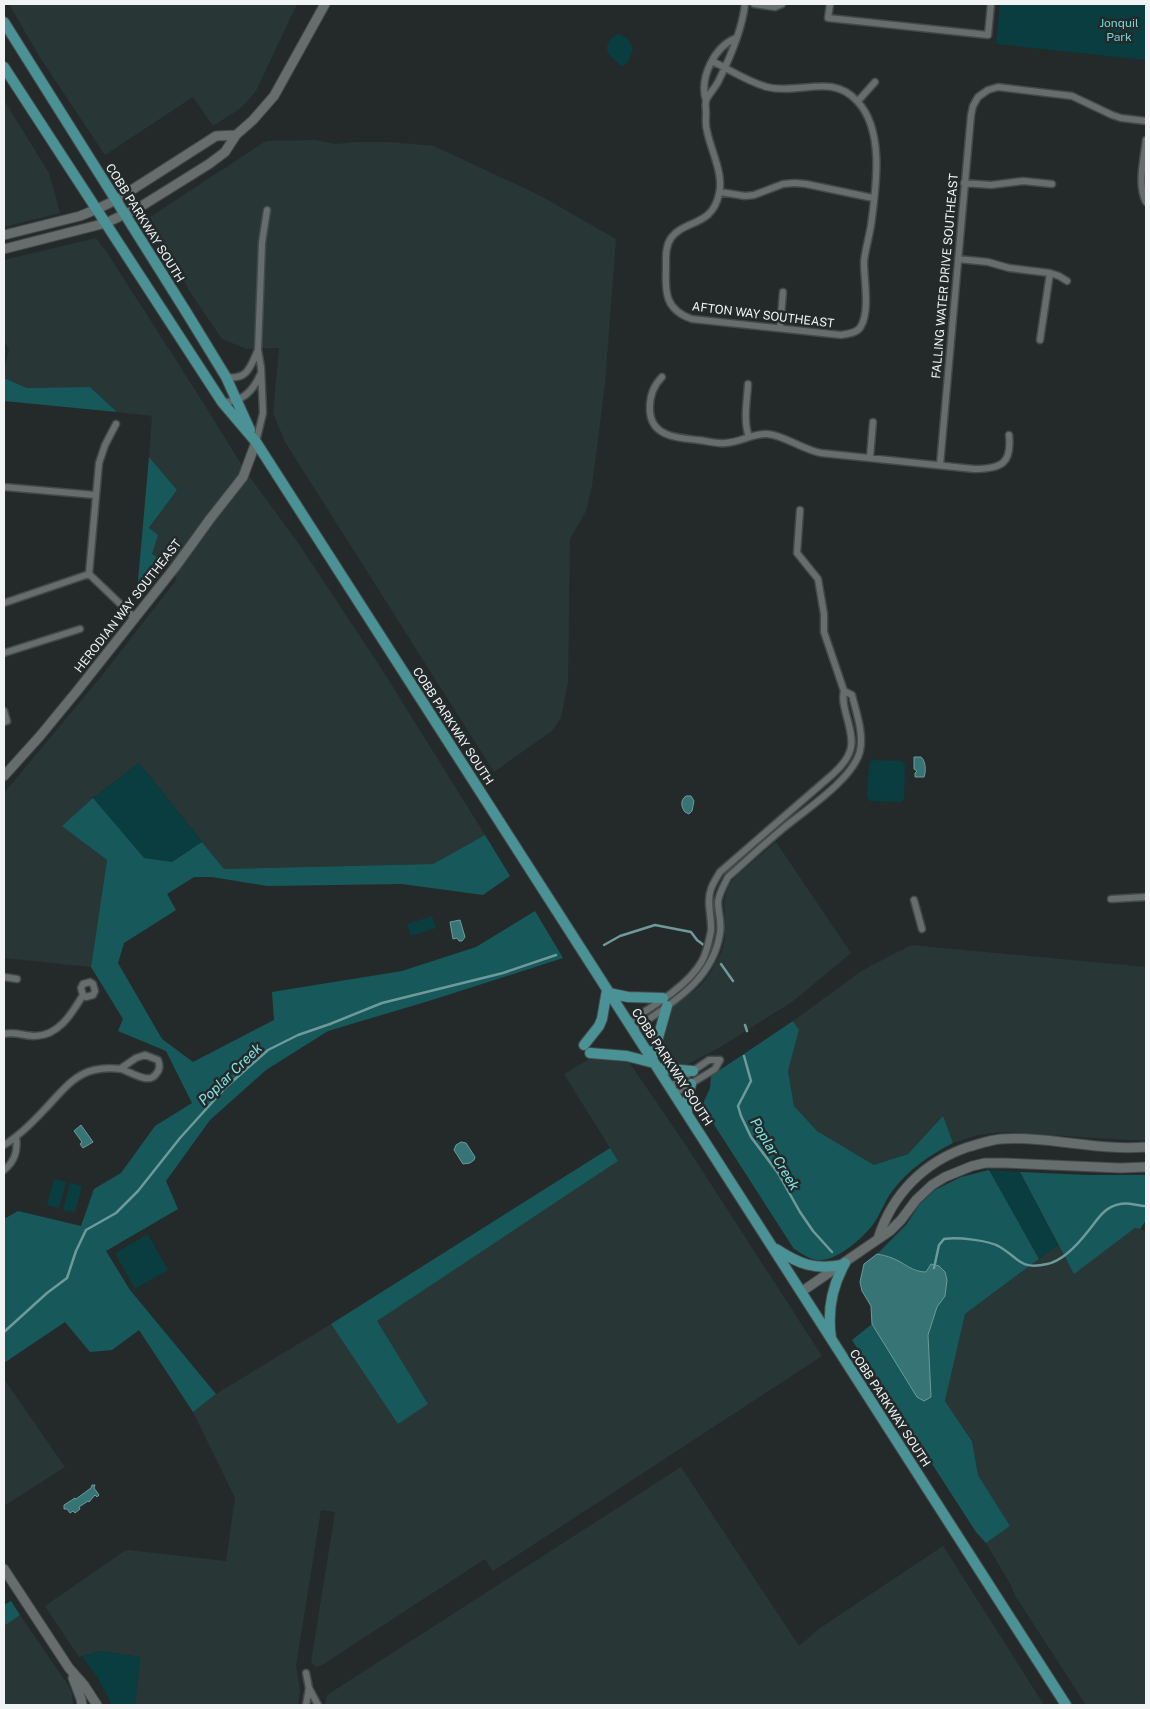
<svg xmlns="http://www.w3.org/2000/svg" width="1150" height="1709" font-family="'Public Sans',sans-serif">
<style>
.built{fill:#283636}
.green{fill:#093d3f}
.forest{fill:#17595b}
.water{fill:#367476;stroke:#6e9a9c}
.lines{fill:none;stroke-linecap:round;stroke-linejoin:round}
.stream{stroke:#6e9a9c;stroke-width:2.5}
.street-casing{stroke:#434949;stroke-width:9}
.secondary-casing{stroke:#434949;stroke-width:11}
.primary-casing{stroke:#434949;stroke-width:12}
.street{stroke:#666d6d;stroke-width:6}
.secondary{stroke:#666d6d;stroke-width:9}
.primary{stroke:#4a9295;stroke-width:10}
.labels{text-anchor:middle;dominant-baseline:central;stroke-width:5;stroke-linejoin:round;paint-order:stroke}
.park-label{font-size:12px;fill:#70d4d8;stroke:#242a2a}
.street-label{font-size:12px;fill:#f0f4f4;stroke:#242a2a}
.water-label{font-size:14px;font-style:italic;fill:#82e5e8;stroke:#242a2a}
</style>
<rect width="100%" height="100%" fill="#242a2a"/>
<path class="built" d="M9,4H297L256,91L241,108L213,126L193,97L105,155L39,56Z
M4,100L49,173L60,213L4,227Z
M315,140L336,144L355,142H390L434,146L541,196L616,239L605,384L592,486L586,511L570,539L568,682L561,718L552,731L494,772L285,442L273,413L279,348L247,349L222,339L190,292L169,254L150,217L266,141Z
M96,238L108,254L204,404L246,472L296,540L383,671L485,835L433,864L224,869L139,763L93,798L63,826L107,860L91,967L4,958V793L100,678L177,579L164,561L152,554L149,529L177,490L149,457L152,416L117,412L90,387L27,388L4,378V370L9,349L4,341V260Z
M776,842L851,953L792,1002L717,1049L686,1065L678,1064L673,1061L658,1041L670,1009L700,986L711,972L722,951L725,937L724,902L727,890L734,878Z
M911,945L1146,967V1140H1129L1002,1132L978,1135L953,1143L943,1117L908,1154L874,1165L817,1131L794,1106L788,1071L799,1030L793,1021L863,970Z
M591,1058L618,1059L629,1062L685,1144L822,1356L493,1571L485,1559L322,1665L316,1667L311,1662L335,1512L321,1510L296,1666L300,1690L298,1705H135L140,1657L101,1651L79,1657L45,1606L123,1552L128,1550L226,1561L235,1498L193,1412L216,1394L331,1324L398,1423L428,1404L376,1321L618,1161L564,1074Z
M1135,1228L1146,1231V1705H1086L1016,1597L1009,1582L986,1543L1010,1526L978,1475L972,1440L945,1401L965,1314L1058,1245L1074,1273Z
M4,1379L65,1467L4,1506Z
M681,1467L799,1646L820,1628L943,1546L1044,1705H325L327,1695Z
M20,1615L68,1685L72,1692L73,1705H4V1626Z"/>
<path class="green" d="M1000,4H1146V60L996,44Z
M620,34L628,39L633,48L629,61L623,66L620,65C617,61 610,57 608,53C604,44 612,35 620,34Z
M871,760L902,761L905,765L904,799L901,802L870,801L867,797L869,764Z
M139,763L202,842L172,862L143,858L93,798Z
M432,916L436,928L411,936L407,924Z
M989,1170L1020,1172L1058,1245L1039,1259Z
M54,1179L66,1182L59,1208L47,1205Z
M70,1183L82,1186L75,1212L63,1210Z
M148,1234L168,1270L135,1289L115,1253Z
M101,1651L140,1657L135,1705H112L98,1678L82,1656Z"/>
<path class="forest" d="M4,378L27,388L90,387L117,412L4,401Z
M149,457L177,490L149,528L158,535L152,554L164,561L145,586L138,581Z
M93,798L144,858L172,862L202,842L224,869L433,864L485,835L510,876L483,895L402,884L267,886L212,877H194L167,894L176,910L124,943L118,963L162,1039L193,1062L274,1020L272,992L402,971L476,947L535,911L563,958L432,1000L328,1031L266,1070L210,1120L166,1181L178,1209L106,1251L130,1290L216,1394L193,1412L139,1330L112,1350L90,1352L65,1322L4,1363V1219L18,1211L81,1226L94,1189L121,1173L155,1126L192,1103L166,1051L118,1031L123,1019L91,967L107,860L62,826Z
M793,1021L799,1030L788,1071L794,1106L817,1131L874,1165L908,1154L943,1116L953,1143C930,1155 909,1169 893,1190C886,1199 882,1210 876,1220C867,1235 837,1262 818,1260C810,1260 801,1253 794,1249L702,1106L710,1088L711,1076Z
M610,1148L618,1161L377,1321L428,1404L398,1424L331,1324Z
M989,1170L1039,1259L965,1314L945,1401L972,1441L978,1475L1010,1526L986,1543L976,1532L852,1340L872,1324L917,1396L931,1397L928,1335L937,1307L945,1295L926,1272C912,1272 905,1263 892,1258C887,1256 882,1255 877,1254L906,1225L919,1205L935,1190L961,1177Z
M1020,1172L1087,1175H1145L1146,1220L1140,1229L1135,1228L1074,1274Z
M11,1601L20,1615L4,1626V1605Z"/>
<path class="water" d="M914,757H921C926,761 926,772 924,777H915V773L917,771L914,769Z
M686,796H691L694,801L692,811L689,814L685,812C681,807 680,800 686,796Z
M460,920L465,937L462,941H459L457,938L453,939L450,922Z
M81,1125L93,1142L83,1148L80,1144L82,1142L74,1131Z
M461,1142L466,1143L475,1157L474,1160L470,1163L463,1164L454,1150L456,1145Z
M877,1254C882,1255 887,1256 892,1258C905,1263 912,1272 926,1272L931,1264L939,1266L945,1272L947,1280L945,1296L937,1307L928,1335L931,1397L924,1401L917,1397L872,1324L871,1306L862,1291L860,1282L864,1264Z
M92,1485H95L94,1488L99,1495L97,1497L95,1495L89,1502L88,1501L79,1507L80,1509L75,1513L73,1511L70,1513L67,1509H64V1505L75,1498L76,1499L91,1488Z"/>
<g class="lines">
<path class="stream" d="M604,945L620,936L655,925L691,932L697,940L705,946
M721,964L733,981
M745,1025L747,1031
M744,1056L751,1081L738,1106L741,1116L751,1137L778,1173L800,1212L813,1231L832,1252
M934,1268L939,1245L944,1239C957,1237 989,1240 1000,1247C1020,1259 1020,1270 1047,1264C1063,1261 1079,1243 1089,1230C1098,1219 1104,1207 1120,1204C1128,1202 1138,1206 1146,1206
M4,1332L47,1293L67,1278L76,1251L86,1230L116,1213L138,1191L180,1138L226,1087L268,1050L298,1035L330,1024L382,1003L503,973L556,955"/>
<g class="street-casing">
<path id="street" d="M754,4L775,7L782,4
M830,4L828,18L988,35L991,4
M712,61C730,70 748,82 767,87C800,95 832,73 857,101C885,130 876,188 871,225C869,238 865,250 864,262C864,280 870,311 861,326C858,333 848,334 841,335L692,319C665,310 665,292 666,268C666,258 665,247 671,238C685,219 712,227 719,194C724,174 711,151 707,131C705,125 706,119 706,113C706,109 705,104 706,101C707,96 715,88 718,82C730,58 742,31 745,4
M706,101C699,78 714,47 736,38
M858,101L875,82
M1146,140C1144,159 1137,185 1146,202
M964,183L991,185L1023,181L1052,184
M720,192L745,196L754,195L783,184L795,183L806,184L873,198
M958,259L988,262L1009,268L1050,273L1059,276L1067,281
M780,328L783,292
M1040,340L1050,273
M226,377C248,380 250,367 258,350
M662,377C652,387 649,398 650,412C652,437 679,438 698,440C707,441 717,444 725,443C739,443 753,433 767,434C784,435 803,450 821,453L974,469C1002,469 1012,463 1009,435
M748,384C747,402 743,421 749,437
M222,402C241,403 253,391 260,375
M256,442L263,413L261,367L258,350L262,243L267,210
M870,457L873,422
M940,465L971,115L973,106L978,97L988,90L998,87L1072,96L1112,115L1121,118L1146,121
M4,487L95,495
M89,574L99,463L105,445L116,424
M89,574L135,618
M4,603L89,574
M4,653L80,629
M4,711L7,721L4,722
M1111,899L1146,897
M914,900L922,929
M4,977L17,979
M628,1022C652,1007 688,986 702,961C707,952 709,941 711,931C712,917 706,902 711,889C713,883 717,877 720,872L833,774C856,753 854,742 846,714C844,705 842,699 844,691L824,632V614L818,579L797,553L800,510
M633,1030C670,1004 713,981 720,933C722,923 718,912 718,902C719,893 724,885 728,877C745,862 762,846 780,831C802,812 853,780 860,751C864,733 856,712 852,695L844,691
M4,1034C14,1031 24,1036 35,1036C59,1036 72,1013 83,995L81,988L83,984L90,982L93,984L95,991L93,995L86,997L83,995
M669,1087L709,1060H720
M674,1094L715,1069L720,1060
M4,1145C19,1136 32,1123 44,1110C59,1095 72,1075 94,1070C102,1068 114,1068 121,1069C131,1072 149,1085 156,1074C160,1070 160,1065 158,1060L145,1055L136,1058L120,1069
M4,1170C15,1161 18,1151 16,1137
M306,1673L309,1688L318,1705
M306,1705L309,1688"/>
</g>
<g class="secondary-casing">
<path id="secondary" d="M4,235L80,216L97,209L116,200L216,136L236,135
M4,249L106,223L125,214L140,207L209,164L225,152L236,135L253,120L274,96L325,4
M4,776L40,736L77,691L176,566L210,519L243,477L256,442
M878,1239C892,1194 924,1162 968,1147C979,1144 990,1140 1001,1139C1050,1136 1098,1151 1146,1147
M801,1292L890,1231L901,1220L916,1200L932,1185L945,1177L972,1166L985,1163H1004L1120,1168L1146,1167
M4,1569L69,1668L84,1685L97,1705
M73,1678L81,1699L82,1705"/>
</g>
<g class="primary-casing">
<path id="primary" d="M4,22L185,310L226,377L250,430
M4,67L222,402L256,442L1066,1705
M609,993L628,997L663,998
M584,1045L599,1026L602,1019L607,990
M590,1053L627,1056L654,1063
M652,1059L667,1006
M658,1068L693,1071
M687,1114V1103L691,1084
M776,1249C799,1264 814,1270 842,1265
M831,1338C827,1310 832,1286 845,1263"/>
</g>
<use href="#street" class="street"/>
<use href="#secondary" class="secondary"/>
<use href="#primary" class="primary"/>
</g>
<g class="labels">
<g class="park-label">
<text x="1119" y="23">Jonquil<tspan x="1119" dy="14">Park</tspan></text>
</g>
<g class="street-label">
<text transform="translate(145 223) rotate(58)">COBB PARKWAY SOUTH</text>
<text transform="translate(945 276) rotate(-85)">FALLING WATER DRIVE SOUTHEAST</text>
<text transform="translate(763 315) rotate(7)">AFTON WAY SOUTHEAST</text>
<text transform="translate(128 606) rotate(-52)">HERODIAN WAY SOUTHEAST</text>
<text transform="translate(453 726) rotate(57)">COBB PARKWAY SOUTH</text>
<text transform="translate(672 1067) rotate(57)">COBB PARKWAY SOUTH</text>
<text transform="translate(890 1408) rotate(57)">COBB PARKWAY SOUTH</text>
</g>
<g class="water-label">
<text transform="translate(230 1074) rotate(-44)">Poplar Creek</text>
<text transform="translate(775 1154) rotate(59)">Poplar Creek</text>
</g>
</g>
<rect width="1150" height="1709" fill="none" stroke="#f0f4f4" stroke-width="10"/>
</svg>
